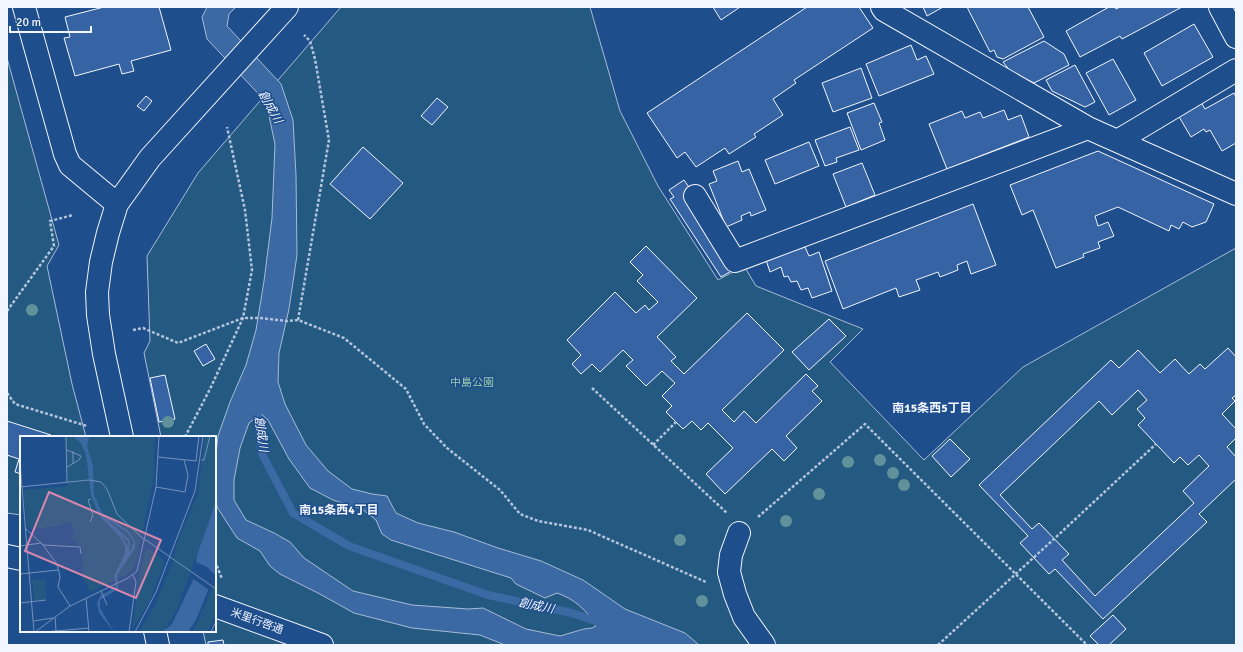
<svg xmlns="http://www.w3.org/2000/svg" width="1243" height="652" font-family="Signika,'Noto Sans JP',sans-serif">
<style>
.green{fill:#245a82;stroke:#a8bbd7}
.water{fill:#3b69a3;stroke:#a8bbd7;fill-rule:evenodd}
.lines{fill:none;stroke-linecap:round;stroke-linejoin:round}
.stream{stroke:#3b69a3;stroke-width:8}
.building{fill:#3563a3;stroke:#f2f6ff;fill-rule:evenodd}
.minor-casing{stroke:#f2f6ff;stroke-width:24}
.path{stroke:#b3c4dc;stroke-width:2.5;stroke-dasharray:3 2;stroke-linecap:butt}
.minor{stroke:#1f4e8c;stroke-width:22}
.tree{fill:#61919a}
.labels{text-anchor:middle;dominant-baseline:central;stroke-width:3;stroke-linejoin:round;paint-order:stroke}
.park-label{font-size:11px;fill:#97c8a6;stroke:#1f4e8c}
.street-label{font-size:11px;fill:#f2f6ff;stroke:#1f4e8c}
.water-label{font-size:12px;font-style:italic;fill:#f2f6ff;stroke:#1f4e8c}
.neighbourhood-label{font-size:12px;font-weight:bold;fill:#f2f6ff;stroke:#1f4e8c}
.inset-river{fill:none;stroke:#3b69a3;stroke-width:2}
.inset-road{fill:none;stroke:#7391ba;stroke-width:1}
.view{fill:#da87ad;fill-opacity:0.15;stroke:#da87ad;stroke-width:2}
.inset-edge{fill:none;stroke:#f2f6ff;stroke-width:2}
</style>
<rect width="100%" height="100%" fill="#1f4e8c"/>
<path class="green" d="M341,7H590L620,111L658,186L718,280L744,266L756,286L863,329L830,362L924,460L1023,367L1236,248V645H206L203,631H215V437H161L144,353L150,341L147,256L198,173Z
M7,58L59,245L47,266L72,384L86,437H21V515L7,513Z"/>
<path class="water" d="M207,7H236L229,14L227,26L281,84L293,120L296,175L297,255L289,309L279,353L278,382L285,404L306,445L328,471L352,489L372,494L387,496L396,513L418,523L454,532L498,548L541,561L583,580L625,609L685,633L699,645H505L480,635L412,628L354,613L318,593L280,574L270,566L260,551L237,538L217,507L215,487V462L218,436L230,402L246,365L256,330L264,281L272,218L275,144L266,102L207,39L202,17ZM261,414L268,420L289,459L310,488L333,500L362,509L376,520L382,534L391,540L511,578L516,584L545,598L557,593C573,598 588,611 596,626L592,628L584,629L560,636L526,629L483,608L468,609L412,605L353,591L304,558L290,542L274,533L246,520L234,500V480L240,448L249,423Z"/>
<g class="lines">
<path class="stream" d="M259,407L257,413L262,454L293,513L349,546L488,595L572,613L604,624"/>
</g>
<path class="building" d="M104,7H159L171,50L131,61L134,71L122,74L119,64L75,76L64,38L70,37L65,17Z
M713,7H740L721,20Z
M807,7H859L873,28L794,80L796,83L773,99L783,115L754,134L756,137L729,154L725,148L696,167L685,152L677,158L647,113Z
M923,7H943L927,16Z
M967,7H1028L1044,37L1003,59L997,57L994,50L990,52Z
M1109,7H1115L1116,9L1120,7H1182L1122,39L1120,36L1080,57L1066,31Z
M1194,24L1213,57L1162,86L1144,53Z
M1044,41L1064,54L1069,65L1034,83L1011,72L1003,62Z
M911,45L917,60L926,56L934,74L879,96L866,64Z
M1113,59L1136,100L1109,115L1086,73Z
M1075,65L1095,102L1085,107L1052,91L1046,80Z
M861,68L872,98L833,112L822,83Z
M1234,93L1236,97V143L1222,151L1210,130L1206,132L1204,129L1191,137L1178,115L1201,102L1205,109Z
M146,96L152,101L144,111L137,106Z
M437,98L448,107L432,125L421,116Z
M874,103L882,122L879,123L885,140L861,150L847,113Z
M1004,110L1008,120L1021,115L1029,137L947,169L929,124L962,111L965,118L980,112L983,118Z
M850,127L859,150L836,158L837,162L825,166L815,140Z
M809,142L819,166L775,184L765,160Z
M363,147L403,183L370,219L330,184Z
M1098,151L1214,204L1206,222L1192,227L1183,222L1179,229L1171,225L1169,231L1118,207L1095,216L1098,226L1108,222L1114,236L1098,242L1100,248L1083,254L1084,257L1056,268L1033,210L1022,215L1010,185Z
M738,161L742,172L749,169L766,210L751,216L750,212L741,216L742,220L726,227L709,184L717,181L713,171Z
M862,163L875,195L846,207L833,174Z
M684,180L693,193L733,270L721,277L670,199L674,197L669,190Z
M973,204L996,265L971,274L967,261L957,265L958,270L940,277L938,272L916,280L920,290L899,297L896,288L843,309L825,261Z
M646,246L697,298L657,337L676,357L671,361L684,374L747,313L784,350L722,410L734,422L744,411L756,423L806,374L818,386L812,391L822,401L786,436L797,448L784,461L772,449L725,494L706,474L733,448L708,423L701,430L692,421L683,429L666,412L672,406L662,396L675,383L662,371L646,386L626,366L633,360L623,350L600,372L592,364L581,374L572,364L581,355L567,340L615,292L636,313L645,305L649,310L658,302L637,281L643,275L630,262Z
M805,247L809,256L819,252L832,291L812,298L808,288L801,290L797,281L791,282L788,276L784,277L781,267L770,272L766,260Z
M829,319L846,336L809,370L792,352Z
M206,344L215,359L203,366L194,351Z
M1228,348L1236,357V395L1232,398L1235,401L1222,414L1236,429V438L1227,447L1236,457V479L1199,514L1207,522L1103,619L1055,569L1049,574L1020,543L1028,536L979,485L1111,360L1119,368L1138,350L1160,373L1175,359L1189,374L1200,364L1205,369ZM1138,390L1147,400L1137,409L1145,418L1138,425L1174,463L1180,457L1188,465L1199,455L1209,466L1183,491L1194,503L1095,596L1062,560L1069,554L1039,523L1032,529L1000,495L1099,401L1112,415Z
M165,375L175,419L159,422L150,378Z
M7,421L51,435L50,437H21V474L15,472L19,459L7,455Z
M950,439L970,459L951,477L932,456Z
M1113,615L1126,629L1109,645H1099L1090,636Z
M223,640L224,645H208V642Z"/>
<g class="lines">
<g class="minor-casing">
<path id="minor" d="M24,7L65,154L70,165L117,204
M882,7L884,10L1088,128L1236,194
M1220,7L1236,37
M1119,140L1236,70
M695,196L735,261L1088,128
M122,437L104,354L98,315L97,292L101,262L108,233L117,204L150,158L287,7
M739,533L731,555L729,572L735,594L744,617L764,645
M7,556L21,559
M215,606L322,645
M155,631L158,645"/>
</g>
<path class="path" d="M7,311L54,246L50,221L73,215
M298,320L329,140L315,59L310,41L304,35
M133,330L143,328L178,343L243,318H260L287,321L298,320L344,338L406,389L424,424L447,448L500,490L520,514L538,521L588,530L706,582
M592,388L727,513
M7,393L15,404L87,426
M185,437L210,389L243,318L252,270L245,210L227,127
M653,445L676,422
M758,517L865,424L1087,645
M215,561L222,579
M938,645L1054,539L1156,444"/>
<use href="#minor" class="minor"/>
</g>
<g class="tree">
<circle cx="32" cy="310" r="6"/>
<circle cx="168" cy="422" r="6"/>
<circle cx="880" cy="460" r="6"/>
<circle cx="848" cy="462" r="6"/>
<circle cx="893" cy="473" r="6"/>
<circle cx="904" cy="485" r="6"/>
<circle cx="819" cy="494" r="6"/>
<circle cx="786" cy="521" r="6"/>
<circle cx="680" cy="540" r="6"/>
<circle cx="702" cy="601" r="6"/>
</g>
<g class="labels">
<g class="park-label">
<text x="472" y="382">中島公園</text>
</g>
<g class="street-label">
<text transform="translate(257 621) rotate(20)">米里行啓通</text>
</g>
<g class="water-label">
<text transform="translate(270 107) rotate(61)">創成川</text>
<text transform="translate(261 434) rotate(82)">創成川</text>
<text transform="translate(536 606) rotate(12)">創成川</text>
</g>
<g class="neighbourhood-label">
<text x="932" y="408">南15条西5丁目</text>
<text x="339" y="510">南15条西4丁目</text>
</g>
</g>
<g transform="translate(20 436)">
<rect width="196" height="196" fill="#1f4e8c"/>
<path d="M44,0H135L134,42L116,125L112,134L105,139L70,156L63,142L62,110H59L51,100L55,98L51,86L38,90L11,93L7,90L3,54L48,50ZM185,0H196V65L157,174L144,196H119L134,171L152,128L157,108L177,60ZM130,113L145,126L130,164L112,194L120,138L125,115ZM25,143L26,163L14,165L12,144ZM196,143V179L187,196H173Z" fill="#245a82"/>
<path d="M52,0L69,1L67,10L73,30L74,59L82,77L107,94L115,105V112L97,139L98,153L80,164V172L94,196L79,177L77,167L80,160L96,151L94,140L105,117V111L100,101L79,79L71,59L66,18L61,7ZM87,83L107,96L114,106L110,115L101,99ZM196,65V135L176,184L168,196H142L152,188L173,144L177,119Z" fill="#3b69a3" fill-rule="evenodd"/>
<path d="M174,125L187,131L196,140L189,154L172,142Z" fill="#1f4e8c"/>
<path class="inset-river" d="M85,83L109,105L108,115"/>
<path class="inset-road" d="M46,0L47,46M138,21L176,25L179,0M181,24H184L190,0M0,27L14,196M53,28V15M47,31L59,24L61,20L47,14M0,51L69,44L81,46L87,53L97,78L120,100L196,153M136,51L165,56L168,39L164,24M70,86L73,79L68,64L71,63M5,92L23,109L37,128L40,141L38,151L50,170M23,109L60,111L61,118M0,110L21,107M0,138L38,134M81,155L87,169M66,162L69,196M0,167L26,164M35,181L36,195M13,185L33,182M15,196L50,170L108,142L117,135L136,51L139,0M24,196L69,192M109,196L116,146L113,139M115,196L136,156L175,55L183,0M191,196L196,185"/>
<path class="view" d="M29,56L141,104L116,162L5,115Z"/>
<rect width="196" height="196" class="inset-edge"/>
</g>
<rect width="1243" height="652" fill="none" stroke="#f2f6ff" stroke-width="16"/>
<path d="M10 26v6h81v-6" fill="none" stroke="#f2f6ff" stroke-width="2"/>
<text x="16" y="26" font-size="12" fill="#f2f6ff" stroke="#1f4e8c" stroke-width="3" paint-order="stroke">20 m</text>
</svg>
